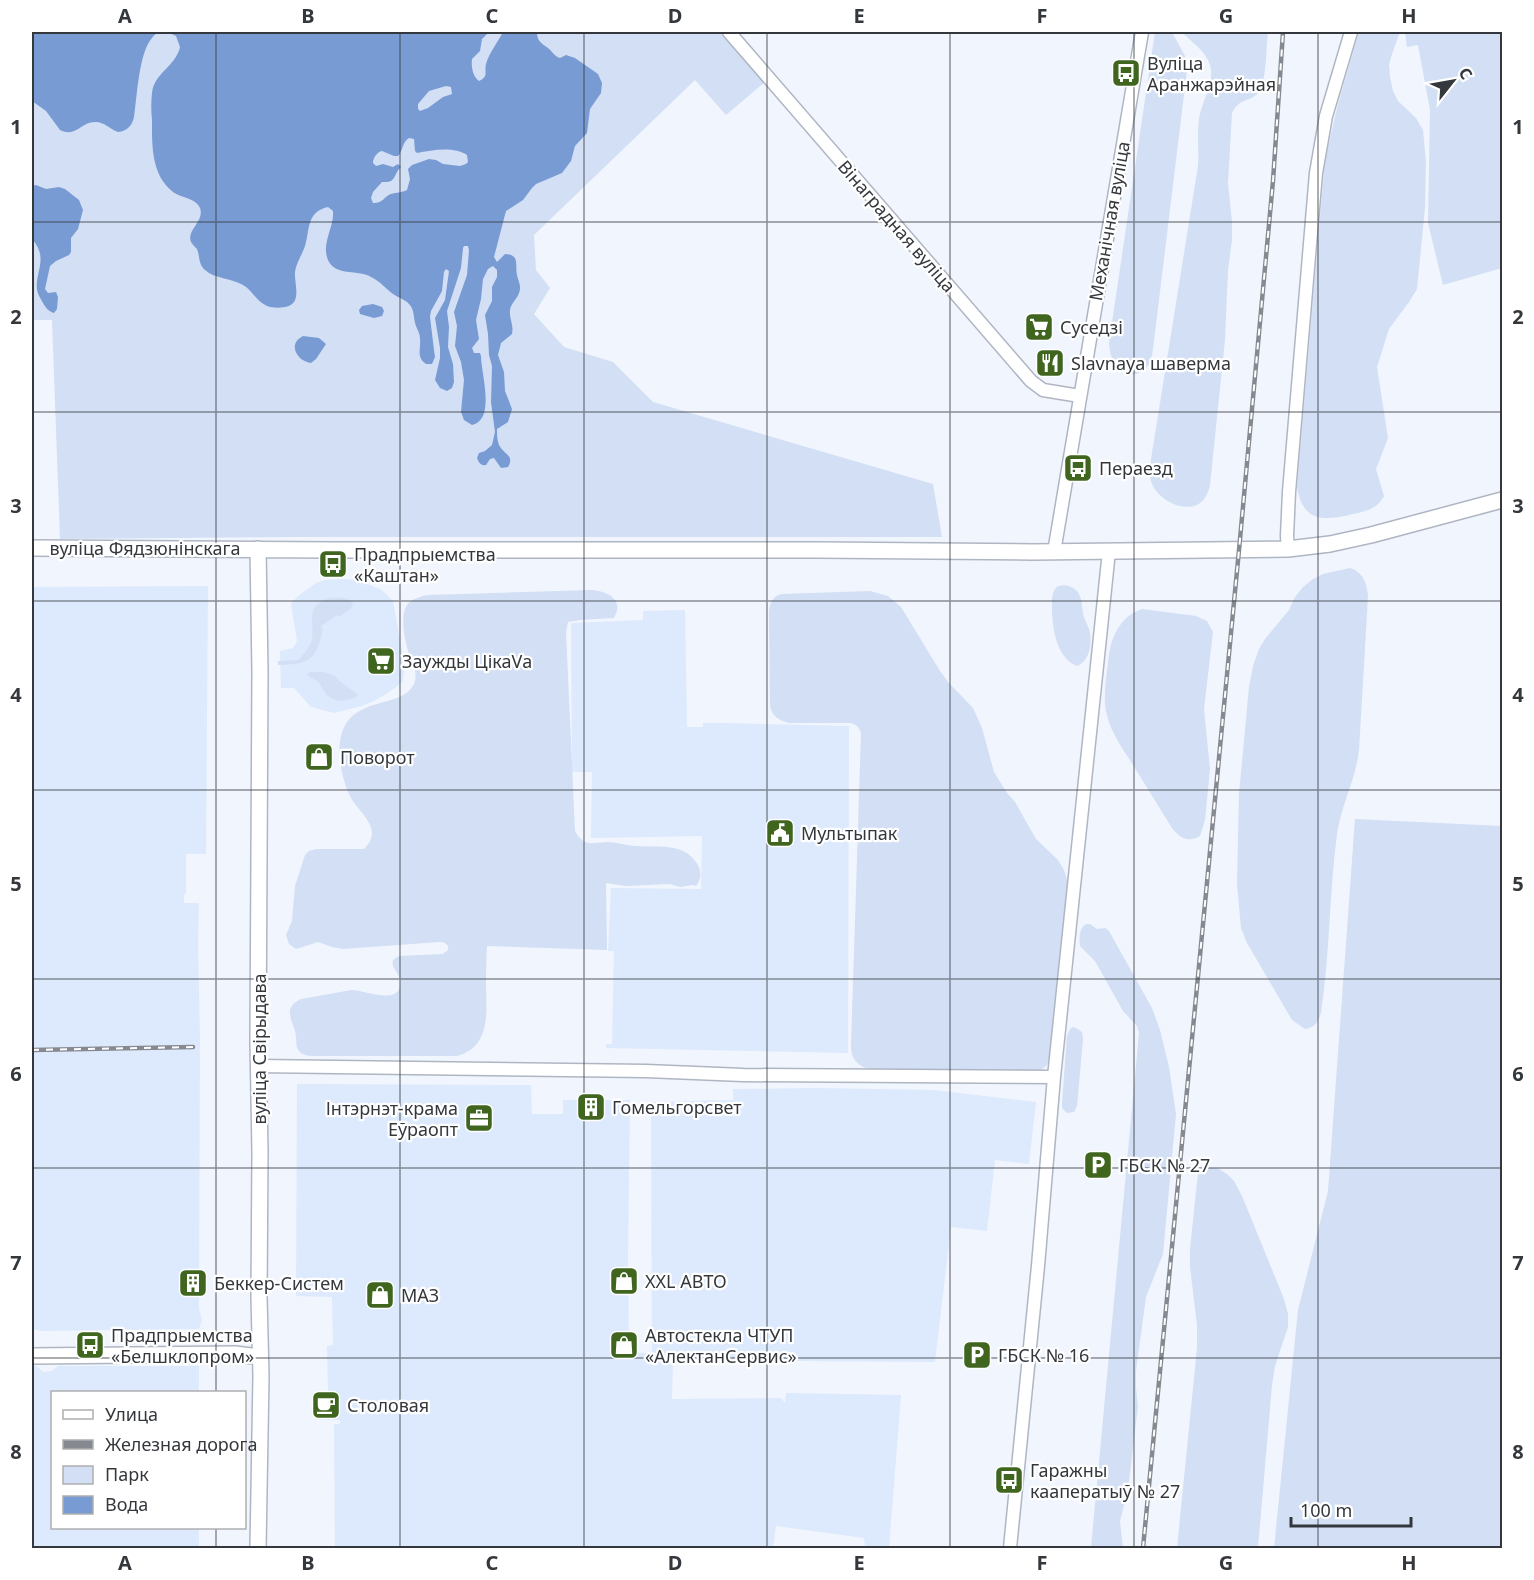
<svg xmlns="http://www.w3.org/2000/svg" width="1534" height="1580" font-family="'Noto Sans',sans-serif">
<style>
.built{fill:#dde9fd}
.green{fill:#d2dff5}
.water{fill:#799bd3;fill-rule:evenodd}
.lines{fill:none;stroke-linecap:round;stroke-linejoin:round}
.minor-casing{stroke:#afb6c3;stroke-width:15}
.major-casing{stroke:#afb6c3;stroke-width:18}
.minor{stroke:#fff;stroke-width:12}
.major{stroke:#fff;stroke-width:15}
.rail-casing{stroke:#868a90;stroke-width:4.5}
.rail{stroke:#fff;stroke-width:2;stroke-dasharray:7;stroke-linecap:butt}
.grid{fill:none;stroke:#34383d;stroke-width:1.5;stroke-opacity:0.55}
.labels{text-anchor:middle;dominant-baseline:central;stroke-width:4.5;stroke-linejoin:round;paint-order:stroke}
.poi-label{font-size:18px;fill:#34383d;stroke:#fff;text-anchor:start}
.street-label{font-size:18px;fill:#34383d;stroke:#fff}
.neatline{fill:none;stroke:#34383d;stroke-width:2}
.grid-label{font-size:20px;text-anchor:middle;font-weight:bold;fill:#34383d}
</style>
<rect width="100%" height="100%" fill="#f1f5fd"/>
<path class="built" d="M340,579L356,580L370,585L382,590L393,601L402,651L404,672L403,681L395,688L376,700L362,706L334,713L311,707L294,688H281L280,651L293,648L297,641L291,604L298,596L316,583L325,580Z
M208,586L206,854H186V894H184V903H199L198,941L200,1039L199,1309L202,1320L199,1329L41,1331L32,1329V587Z
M685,610L687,727H703V723H721L849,726L848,1053L606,1048V1044H612L614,951H608L611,888L701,889L702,836L591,838L592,772H572L571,623L643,620V611Z
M297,1084L531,1085L532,1114H563V1100H630L628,1258L629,1353H652L651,1102L733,1100V1089L816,1088L934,1090L1036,1102L1029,1164L995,1160L987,1231L951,1227L935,1362L673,1360L672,1399L781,1398L785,1403L786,1393L901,1395L889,1548L865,1546L864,1538L776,1526L773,1548H335L334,1424H340V1420H321V1394H328L327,1346L333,1345L332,1297L296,1296Z
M32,1366H37L43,1372L52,1371L58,1366H199V1392H52V1528H199V1548H32Z"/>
<path class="green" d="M32,32H721L765,82L726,115L695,80L534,235L536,270L550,288L534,314L564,347L613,362L653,402L933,484L942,537H291L60,539L52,320H32Z
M1155,32H1171L1173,34L1185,56L1187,70L1153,349C1152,355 1151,362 1147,367C1137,380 1120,374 1114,362C1110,356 1110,350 1109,343Z
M1182,32H1268C1266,46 1267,83 1258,93C1249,103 1240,97 1232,113L1228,183L1232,222V240L1228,270L1225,340L1210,485C1208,493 1205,501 1197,505C1180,512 1156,498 1151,481C1148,473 1151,462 1152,453L1198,166C1199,150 1197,134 1199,119C1202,99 1218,80 1208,60C1202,48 1190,41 1182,32Z
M1359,32H1400L1392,54L1389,65L1390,77L1393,91L1398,101L1416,118L1423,130L1426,162L1425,208L1417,289L1409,302L1389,329L1377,367L1388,438L1376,469L1384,496C1377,509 1367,511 1353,514C1324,521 1303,523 1297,487L1325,160L1337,108Z
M1405,32H1502V268L1443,285L1428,223L1430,110L1418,45L1407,47Z
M1350,568C1363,572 1367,583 1368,596L1359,750C1356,779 1341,805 1337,834C1329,894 1330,954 1321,1013C1318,1023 1315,1027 1305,1029L1292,1020L1247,943L1241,928L1237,884L1239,794L1249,687L1253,666L1259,649L1265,639L1289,610L1295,597L1303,587L1313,579L1323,574Z
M1064,585C1069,586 1073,587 1077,591C1082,597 1082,607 1083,614C1085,621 1089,627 1090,633C1092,645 1089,662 1077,666C1057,658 1053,631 1052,612C1052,605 1051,595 1055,589C1058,585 1060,586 1064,585Z
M591,590C607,591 625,599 614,618L580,620L568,622L566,632L575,831C578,836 581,841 588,843C594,844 601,842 607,842C616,842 625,845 634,846C657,848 684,841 698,865C702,873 701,880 696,886L692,885L680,887L670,884L626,886L606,883L607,950L487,946C486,960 486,975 486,989C487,1015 489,1048 457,1056H317C311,1056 303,1056 299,1051C295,1046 297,1042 296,1037C295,1022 280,1009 301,999L352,990C363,990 403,1007 400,981C399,972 391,969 393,960L399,956L443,954L448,950C449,944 445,942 439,942L343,949L332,947L318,942L296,949L289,944L286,935L292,921L295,886L305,855L309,851L316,849H364C384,829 361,815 351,798C345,786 341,772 340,759C334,687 405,715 415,681C417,672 413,662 409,654C405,641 398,611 410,602C415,598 422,596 427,595Z
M870,591L888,596L901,607L940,671L948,682L973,708L982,728L994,772L1007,793L1015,802L1036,839L1058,860L1064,870L1070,889L1050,1058L1048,1064L1041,1070H871C858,1066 851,1060 851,1046L861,733C859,727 856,724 850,723H789C778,720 772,716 770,706L769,612C770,603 772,597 781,594Z
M330,598C338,598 350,596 353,605L351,608L339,617L337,615L321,626L323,630C315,661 310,664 278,665V661L298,660C304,654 310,648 312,639C315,619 304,607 330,598Z
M1142,609L1196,616L1207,621L1213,632L1204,709L1210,769L1205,820L1200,836C1188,843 1180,838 1172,828C1159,807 1146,786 1133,765C1123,749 1111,733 1107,715C1102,699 1107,673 1109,655C1112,635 1121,616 1142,609Z
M310,672H324L335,676L342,683L359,695C350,701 336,704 327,695C324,692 322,687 319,683C315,679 311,679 307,674Z
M1355,819L1502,826V1548H1274L1298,1310L1328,1191Z
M1086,924H1090L1097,929L1105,928L1109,931L1152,1008L1160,1030L1169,1067L1176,1114L1163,1254L1146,1297L1136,1371V1388L1138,1406L1128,1490L1120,1521L1123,1548H1091L1139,1033L1137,1026L1123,1011L1095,961L1080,946C1079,939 1079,928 1086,924Z
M1073,1027L1076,1028L1082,1032L1083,1039L1077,1106L1074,1112L1067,1113L1062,1108V1103L1067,1036L1070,1029Z
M1207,1167L1219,1169L1227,1174L1234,1181L1242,1196L1284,1299L1288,1314V1327L1275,1366L1272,1385L1258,1548H1177L1197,1348V1325L1190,1267V1249L1198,1173L1202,1168Z"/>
<path class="water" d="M32,32H164C159,32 155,33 152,38C139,52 137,97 134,117C132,126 127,131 118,132C110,129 104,122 96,122C81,121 77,138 60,130L46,111L32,101Z
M167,32H489L482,39L480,51L472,59C471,67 473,77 479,81C489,76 484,73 486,64C489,53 498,42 503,32H537C537,41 541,43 548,48C553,52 554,56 560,58L566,55L575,58L598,74L602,83L601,93L590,109L587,133L575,146L571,161L562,173L536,184L532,188L523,200L506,211L494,257L497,262L505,254C520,255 515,264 517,275C518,281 522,286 519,293C517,299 511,303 510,310C509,319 514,324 512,334L501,343L498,355L504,372L505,391L512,409L508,422L497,429C497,435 497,440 499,445C504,455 515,455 508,467L501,468L494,458L490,459L486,465C481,466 479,463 477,458L479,453L485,451L492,445L495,432L491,402L492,366L489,355L488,334L485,315L492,301V287L497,277V270L493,266L488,269L483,279L481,299L476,320L479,339L472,348L474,353H480L481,356C481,373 496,420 472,425L464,420L461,412L464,380L461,362L455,346L457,326L454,312L467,275L469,250L468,246H464L463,248L461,268L447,311L449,327L448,347L453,364L454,382L452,388L447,391L440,388L435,380L440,358V348L435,318L445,300L449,271L446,269L444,272L442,291L431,311L430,317L434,350L435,357L432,364H426C416,357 421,350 420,339C420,334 418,331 416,326C413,318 415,310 409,304C405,299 398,298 393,294C386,289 380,281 371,277C357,268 329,279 326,252C325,240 332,228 333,216V211L328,207C306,212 310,230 305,246C302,255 296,263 295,272C294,284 303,304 285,307C279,308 272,308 267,306C256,301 252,290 243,285C231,278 215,279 205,270C198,264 200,256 197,249C195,247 193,245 191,242C186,230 205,221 200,208C196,198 181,198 173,192C151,175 152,145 152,120C151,111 151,102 152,93C154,73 176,66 180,47L176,36ZM446,86L451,87L452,94L443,97L428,108L420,111L418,109V104L429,91ZM409,138L414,139L415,151L417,153C432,150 454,146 467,155L468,162L466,164L460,166L443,164L436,160L429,159L412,165L408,169L410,179L407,190C401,193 397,192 391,194C383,197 384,203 373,203L371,198L373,192L382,182C397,183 392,176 401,167L398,164L393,167L383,164L376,166L373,163C373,158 377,152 382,151L394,156H398C403,151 402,142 409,138Z
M36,185L46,189L59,187L65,189L79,200L83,210L78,229L71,238V252L69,255L56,261L50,266L45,289L48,293L56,292L58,297L57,309L54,313C48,311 46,308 43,303C41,299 38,295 37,290C35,271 49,258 32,239V186Z
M373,304L382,307L384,311L382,316L374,318L360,314L359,310L362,306Z
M303,336L319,338L326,344L316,359L311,363C297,361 287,344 303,336Z"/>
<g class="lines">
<g class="minor-casing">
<path id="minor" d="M729,32L1031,381L1043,390L1080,396
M1288,549L1287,536L1289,492L1316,173L1326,116L1351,32
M1054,552L1142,32
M258,1066L646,1071L743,1075L1054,1077
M1010,1548L1038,1266L1054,1077L1109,551"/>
</g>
<g class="major-casing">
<path id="major" d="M32,548L332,550H818L1033,552L1288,549L1330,544L1371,535L1502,500
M258,549L260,672L258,1042L260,1152L259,1297L261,1376L258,1548
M32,1356L235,1354L260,1357"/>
</g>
<use href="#minor" class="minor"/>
<use href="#major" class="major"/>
<g class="rail-casing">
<path id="rail" d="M32,1050L193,1047
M1143,1548L1239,550L1273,181L1283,32"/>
</g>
<use href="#rail" class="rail"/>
</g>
<path class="grid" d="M216,32V1392M400,32V1548M584,32V1548M767,32V1548M950,32V1548M1134,32V1548M1318,32V1548M32,222H1502M32,412H1502M32,601H1502M32,790H1502M32,979H1502M32,1168H1502M32,1358H1502M216,1528V1548"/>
<defs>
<g id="bus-square" transform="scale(1.5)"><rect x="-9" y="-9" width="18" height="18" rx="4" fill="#3f651f" stroke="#fff"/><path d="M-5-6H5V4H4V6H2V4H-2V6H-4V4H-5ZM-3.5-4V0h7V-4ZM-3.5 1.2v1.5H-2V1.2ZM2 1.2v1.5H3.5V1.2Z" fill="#fff"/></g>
<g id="supermarket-square" transform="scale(1.5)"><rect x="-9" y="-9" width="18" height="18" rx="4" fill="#3f651f" stroke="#fff"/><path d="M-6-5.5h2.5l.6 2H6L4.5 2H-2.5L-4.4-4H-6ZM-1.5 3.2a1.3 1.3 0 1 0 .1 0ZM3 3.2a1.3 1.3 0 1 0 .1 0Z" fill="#fff"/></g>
<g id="restaurant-square" transform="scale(1.5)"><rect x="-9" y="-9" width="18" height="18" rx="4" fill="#3f651f" stroke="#fff"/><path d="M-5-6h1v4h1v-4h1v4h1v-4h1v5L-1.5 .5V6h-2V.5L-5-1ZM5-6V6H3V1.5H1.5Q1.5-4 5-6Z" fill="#fff"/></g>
<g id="shop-square" transform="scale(1.5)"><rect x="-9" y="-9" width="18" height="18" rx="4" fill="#3f651f" stroke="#fff"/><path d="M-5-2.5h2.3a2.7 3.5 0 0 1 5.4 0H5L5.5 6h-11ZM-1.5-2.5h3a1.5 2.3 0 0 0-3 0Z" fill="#fff"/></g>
<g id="civic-square" transform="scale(1.5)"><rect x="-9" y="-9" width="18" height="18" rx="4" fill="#3f651f" stroke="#fff"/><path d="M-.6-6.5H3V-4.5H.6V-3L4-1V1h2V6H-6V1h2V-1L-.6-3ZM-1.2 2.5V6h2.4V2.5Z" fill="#fff"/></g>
<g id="building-square" transform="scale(1.5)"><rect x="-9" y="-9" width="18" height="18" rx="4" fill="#3f651f" stroke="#fff"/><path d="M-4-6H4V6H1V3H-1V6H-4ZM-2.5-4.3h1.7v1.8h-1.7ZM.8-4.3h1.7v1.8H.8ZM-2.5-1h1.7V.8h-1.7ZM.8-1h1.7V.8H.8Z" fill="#fff"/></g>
<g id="office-square" transform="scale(1.5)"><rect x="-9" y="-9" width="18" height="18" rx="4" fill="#3f651f" stroke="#fff"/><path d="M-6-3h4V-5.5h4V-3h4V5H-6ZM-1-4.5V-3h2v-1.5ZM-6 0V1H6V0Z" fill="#fff"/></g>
<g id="parking-square" transform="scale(1.5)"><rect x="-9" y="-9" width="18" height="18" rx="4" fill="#3f651f" stroke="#fff"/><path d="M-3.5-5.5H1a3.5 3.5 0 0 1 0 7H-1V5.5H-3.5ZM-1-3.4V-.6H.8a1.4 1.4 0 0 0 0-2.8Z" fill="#fff"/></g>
<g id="cafe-square" transform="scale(1.5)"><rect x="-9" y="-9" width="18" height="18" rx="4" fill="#3f651f" stroke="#fff"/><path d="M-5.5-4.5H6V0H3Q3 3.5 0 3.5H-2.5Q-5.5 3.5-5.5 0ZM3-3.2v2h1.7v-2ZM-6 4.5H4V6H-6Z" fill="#fff"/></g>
</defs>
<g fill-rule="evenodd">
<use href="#bus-square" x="1126" y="73"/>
<use href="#supermarket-square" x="1039" y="327"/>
<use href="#restaurant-square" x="1050" y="363"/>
<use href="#bus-square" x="1078" y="468"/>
<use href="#bus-square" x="333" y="564"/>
<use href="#supermarket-square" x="381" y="661"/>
<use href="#shop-square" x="319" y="757"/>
<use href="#civic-square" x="780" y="833"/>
<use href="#building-square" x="591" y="1107"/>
<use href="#office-square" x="479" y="1118"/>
<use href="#parking-square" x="1098" y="1165"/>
<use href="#shop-square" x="624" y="1281"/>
<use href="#building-square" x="193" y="1283"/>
<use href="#shop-square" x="380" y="1295"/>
<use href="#bus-square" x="90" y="1345"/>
<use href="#shop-square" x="624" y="1345"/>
<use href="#parking-square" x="977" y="1355"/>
<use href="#cafe-square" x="326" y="1405"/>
<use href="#bus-square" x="1009" y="1480"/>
</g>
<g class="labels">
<g class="poi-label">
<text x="1147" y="63">Вуліца<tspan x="1147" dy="21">Аранжарэйная</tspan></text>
<text x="1060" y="327">Суседзі</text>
<text x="1071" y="363">Slavnaya шаверма</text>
<text x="1099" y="468">Пераезд</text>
<text x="354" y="554">Прадпрыемства<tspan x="354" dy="21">«Каштан»</tspan></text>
<text x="402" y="661">Заужды ЦікаVа</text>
<text x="340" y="757">Поворот</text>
<text x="801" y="833">Мультыпак</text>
<text x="612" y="1107">Гомельгорсвет</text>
<text x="458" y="1108" text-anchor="end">Інтэрнэт-крама<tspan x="458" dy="21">Еўраопт</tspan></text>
<text x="1119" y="1165">ГБСК № 27</text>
<text x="645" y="1281">XXL АВТО</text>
<text x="214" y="1283">Беккер-Систем</text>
<text x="401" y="1295">МАЗ</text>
<text x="111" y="1335">Прадпрыемства<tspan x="111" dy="21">«Белшклопром»</tspan></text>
<text x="645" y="1335">Автостекла ЧТУП<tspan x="645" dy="21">«АлектанСервис»</tspan></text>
<text x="998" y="1355">ГБСК № 16</text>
<text x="347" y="1405">Столовая</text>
<text x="1030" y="1470">Гаражны<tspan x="1030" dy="21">кааператыў № 27</tspan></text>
</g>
<g class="street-label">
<text transform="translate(1109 221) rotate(-80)">Механічная вуліца</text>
<text transform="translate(897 226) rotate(49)">Вінаградная вуліца</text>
<text x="145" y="548">вуліца Фядзюнінскага</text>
<text transform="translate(259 1049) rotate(-90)">вуліца Свірыдава</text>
</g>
</g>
<rect width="1534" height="1580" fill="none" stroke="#ffffff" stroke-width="66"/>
<rect x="51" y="1391" width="195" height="138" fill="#ffffff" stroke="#aeafb1" stroke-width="1.5"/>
<rect x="63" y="1410" width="30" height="9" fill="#ffffff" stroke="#aeafb1" stroke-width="1.5"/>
<text x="105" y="1421" font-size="18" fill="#34383d">Улица</text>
<rect x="63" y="1440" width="30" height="9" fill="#868a90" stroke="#aeafb1" stroke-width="1.5"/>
<text x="105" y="1451" font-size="18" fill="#34383d">Железная дорога</text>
<rect x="63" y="1466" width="30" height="18" fill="#d2dff5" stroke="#aeafb1" stroke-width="1.5"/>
<text x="105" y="1481" font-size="18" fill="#34383d">Парк</text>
<rect x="63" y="1496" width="30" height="18" fill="#799bd3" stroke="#aeafb1" stroke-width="1.5"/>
<text x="105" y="1511" font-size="18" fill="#34383d">Вода</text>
<g transform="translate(1453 81) rotate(59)" stroke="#ffffff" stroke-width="4.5" paint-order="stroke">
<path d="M0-4.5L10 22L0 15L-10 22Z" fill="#34383d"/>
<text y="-9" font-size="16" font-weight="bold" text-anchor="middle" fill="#34383d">С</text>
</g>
<path d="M1291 1517v9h120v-9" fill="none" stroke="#34383d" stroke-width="3"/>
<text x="1300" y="1517" font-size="18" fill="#34383d" stroke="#ffffff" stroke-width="4.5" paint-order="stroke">100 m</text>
<rect x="33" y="33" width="1468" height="1514" class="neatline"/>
<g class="grid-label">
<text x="125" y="23">A</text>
<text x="308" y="23">B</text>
<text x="492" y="23">C</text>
<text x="675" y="23">D</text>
<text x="859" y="23">E</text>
<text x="1042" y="23">F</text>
<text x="1226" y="23">G</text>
<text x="1409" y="23">H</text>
<text x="16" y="134">1</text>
<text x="1518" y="134">1</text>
<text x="16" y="324">2</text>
<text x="1518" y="324">2</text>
<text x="16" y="513">3</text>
<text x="1518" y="513">3</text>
<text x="16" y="702">4</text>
<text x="1518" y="702">4</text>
<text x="16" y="891">5</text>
<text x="1518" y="891">5</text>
<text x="16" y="1081">6</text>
<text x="1518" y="1081">6</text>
<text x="16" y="1270">7</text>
<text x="1518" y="1270">7</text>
<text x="16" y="1459">8</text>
<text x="1518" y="1459">8</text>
<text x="125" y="1570">A</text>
<text x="308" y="1570">B</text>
<text x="492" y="1570">C</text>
<text x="675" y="1570">D</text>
<text x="859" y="1570">E</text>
<text x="1042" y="1570">F</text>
<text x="1226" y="1570">G</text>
<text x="1409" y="1570">H</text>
</g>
</svg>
